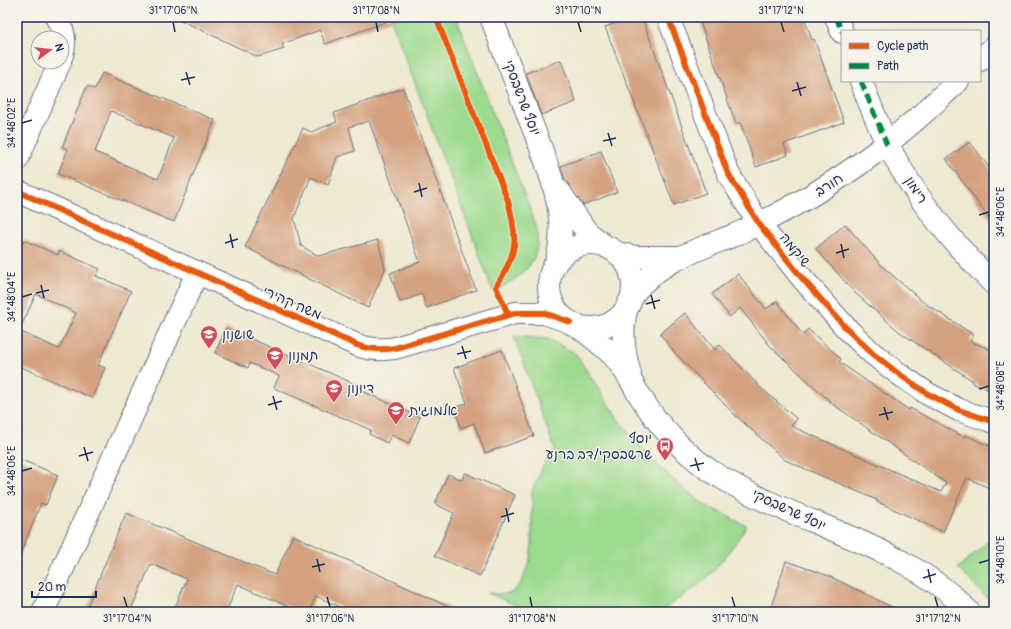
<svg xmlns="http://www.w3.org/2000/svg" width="1011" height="629" font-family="Pangolin,'Playpen Sans Hebrew',sans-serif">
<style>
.green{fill:#9cda8e;stroke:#5c8476}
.building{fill:#d4a27f;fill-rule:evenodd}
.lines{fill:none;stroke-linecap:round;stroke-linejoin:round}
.minor-casing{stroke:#657086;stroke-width:24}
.minor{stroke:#fff;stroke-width:22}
.quiet{stroke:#00873e;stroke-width:5;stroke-dasharray:10 5;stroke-linecap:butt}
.cycleway-casing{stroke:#f7f3e8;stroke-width:8}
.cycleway{stroke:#e8590c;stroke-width:6}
.ticks{fill:none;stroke:#1b2f5e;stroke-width:1.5}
.labels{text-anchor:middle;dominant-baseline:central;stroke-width:3;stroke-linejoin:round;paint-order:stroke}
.street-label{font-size:14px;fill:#1b2f5e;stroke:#f7f3e8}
.poi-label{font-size:14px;fill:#1b2f5e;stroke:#f7f3e8;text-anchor:start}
.neatline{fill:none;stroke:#1b2f5e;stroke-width:1.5}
.ticks-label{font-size:10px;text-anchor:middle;fill:#1b2f5e}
</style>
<rect width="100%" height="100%" fill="#f7f3e8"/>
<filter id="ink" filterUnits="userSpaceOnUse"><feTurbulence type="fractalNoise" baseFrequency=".025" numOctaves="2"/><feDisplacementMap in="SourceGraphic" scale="8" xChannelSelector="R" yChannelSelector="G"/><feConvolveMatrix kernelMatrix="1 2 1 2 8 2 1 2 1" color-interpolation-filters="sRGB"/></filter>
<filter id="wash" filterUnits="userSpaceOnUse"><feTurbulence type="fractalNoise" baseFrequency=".012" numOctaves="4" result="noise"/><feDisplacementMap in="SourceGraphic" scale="16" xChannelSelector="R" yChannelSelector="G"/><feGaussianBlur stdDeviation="0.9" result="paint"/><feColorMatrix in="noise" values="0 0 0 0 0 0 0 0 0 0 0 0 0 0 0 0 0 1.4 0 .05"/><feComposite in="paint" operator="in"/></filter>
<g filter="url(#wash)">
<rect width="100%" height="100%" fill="#eee9d0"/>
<path class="green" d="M390,17H456L536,225C543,261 524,277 493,291Z
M514,336L548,339L575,353L618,419L650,458L686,491L705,505L747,526L725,557L711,574L697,586L660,612H531L488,593L504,594L512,592L520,585L526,571L530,560L532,544V491L543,466L555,450Z
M994,536V605L958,568Z"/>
<g id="blocks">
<path class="building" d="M174,17H393L394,19L325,44L320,30L282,44L284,49L258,57Z
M633,17H642L706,193L674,205L605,27Z
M713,17H804L812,40L814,39L844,122L784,144L788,155L756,167L740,122L736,124L700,22Z
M561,60L576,102L541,115L526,73Z
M102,73L215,120L174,222L58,174L68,149L62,147L87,86L95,89ZM111,111L174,138L158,179L95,152Z
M403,88L476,290L426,308L422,294L400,302L390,273L420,262L369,121L349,127L355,151L337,157L328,185L311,177L294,218L301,246L319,256L378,240L385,269L368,308L245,247L303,128L311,132L337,122L334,113Z
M970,142L994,174V225L946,159Z
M601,151L617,192L583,205L565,180L561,166Z
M845,224L881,265L923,302L974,335L970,341L994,351V392L972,383L973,381L901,333L855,293L816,249Z
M24,240L58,255L59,251L100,269L96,276L131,291L98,365L105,368L92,398L17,365V256ZM36,294L76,313L59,349L19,331Z
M738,274L766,309L777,301L803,335L808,329L841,359L839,362L909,410L910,408L964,437L965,435L994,448V490L967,478L943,532L876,501L877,500L785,460L734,414L675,353L660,334L685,313L715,350L720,345L762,389L797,419L791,426L941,492L946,483L834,405L771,347L740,308L730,317L712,294Z
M226,328L362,387L360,390L420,417L409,443L391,435L387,443L369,434L371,430L274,388L279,376L250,363L248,368L215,353Z
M502,350L534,436L485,453L474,423L461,428L454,408L467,403L454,368Z
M17,458L58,475L46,505L41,503L18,560Z
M465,473L515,495L480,576L435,556L454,513L435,504L448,474L462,480Z
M126,513L275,575L293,535L460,612H351L316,596L309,612H300L238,584L226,612H173L187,579L151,564L130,612H85Z
M786,561L829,576L902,612H786L771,607Z"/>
</g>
</g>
<g filter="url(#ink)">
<use href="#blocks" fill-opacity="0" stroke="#657086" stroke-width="1"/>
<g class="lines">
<g class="minor-casing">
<path id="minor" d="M56,17C64,29 66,42 62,55
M491,17C503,49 515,80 527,112C544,158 573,215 555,265
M668,17L728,173L759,224L802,278L847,329L872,353L899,374L928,394L959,410L994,422
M836,17L842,32
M980,60L994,47
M861,81C869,102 877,123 887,143C912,194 954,245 994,284
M17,160L60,62
M17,191L357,345C370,350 382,350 395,348L515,313H544L570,322
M559,191L586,231L606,247
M549 286a42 42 0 1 1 84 0a42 42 0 1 1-84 0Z
M617,253L636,257H677
M632,295C658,262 694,251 732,236C751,228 771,218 789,208C854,173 906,131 958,81
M628,304C620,328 623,351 630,374
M576,325C591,336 605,346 617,360C627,372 633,386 642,399C658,425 680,448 705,467C783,522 904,541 969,612
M43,612L197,273"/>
</g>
<use href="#minor" class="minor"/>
<path class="quiet" d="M836,17L842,32
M861,81L887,145"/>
<g class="cycleway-casing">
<path id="cycleway" d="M436,17L508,201C518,239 518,252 496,287L508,314
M668,17L728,173L759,224L802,278L847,329L872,353L899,374L928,394L959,410L994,422
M17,191L357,345C370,350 382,350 395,348L515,313H544L570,322"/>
</g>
<use href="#cycleway" class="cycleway"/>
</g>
</g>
<path class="ticks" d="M173,22L175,32M376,22L378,32M578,22L581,32M781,22L784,32M186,72L190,85M181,80L195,77M797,82L801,96M792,91L806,87M22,123L32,120M608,133L612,146M603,141L616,138M419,183L422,197M414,192L427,188M979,215L989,212M230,234L233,248M225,243L238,239M841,244L844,258M836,253L849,249M41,285L44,298M36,293L49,290M651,295L655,309M22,297L32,294M646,304L660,300M462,346L466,359M457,354L471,351M979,389L989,386M273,396L277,410M268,405L282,401M884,407L888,420M879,415L893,412M84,447L88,461M79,456L93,452M695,458L699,471M690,466L704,463M22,471L32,468M506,508L509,522M501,517L514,513M317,559L320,572M979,563L989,560M312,567L325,564M928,569L931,583M923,578L936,574M124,597L127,607M327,597L330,607M530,597L532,607M732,597L735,607M935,597L938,607"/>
<defs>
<g id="school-pin" transform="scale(0.9)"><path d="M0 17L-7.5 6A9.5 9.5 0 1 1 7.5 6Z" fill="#d1495b" stroke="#f7f3e8"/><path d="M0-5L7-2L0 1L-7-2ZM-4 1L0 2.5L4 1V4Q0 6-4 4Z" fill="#fff"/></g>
<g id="bus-pin" transform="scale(0.9)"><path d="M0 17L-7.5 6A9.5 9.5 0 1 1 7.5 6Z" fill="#d1495b" stroke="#f7f3e8"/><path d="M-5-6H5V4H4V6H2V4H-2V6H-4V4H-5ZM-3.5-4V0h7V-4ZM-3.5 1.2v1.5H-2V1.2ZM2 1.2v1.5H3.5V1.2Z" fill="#fff"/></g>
</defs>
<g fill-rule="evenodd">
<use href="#school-pin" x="209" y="334"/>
<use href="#school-pin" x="275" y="355"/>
<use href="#school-pin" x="334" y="388"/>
<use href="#school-pin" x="396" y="410"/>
<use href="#bus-pin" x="665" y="446"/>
</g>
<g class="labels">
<g class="street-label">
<text transform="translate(522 98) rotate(69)">יוסף שרשבסקי</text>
<text transform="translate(829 185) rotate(-32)">חורב</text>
<text transform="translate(916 190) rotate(56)">רימון</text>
<text transform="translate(795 250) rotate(51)">שיקמה</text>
<text transform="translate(292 303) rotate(24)">משה קהירי</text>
<text transform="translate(789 510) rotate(25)">יוסף שרשבסקי</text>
</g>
<g class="poi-label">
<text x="222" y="334">שושנון</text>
<text x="288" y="355">תמנון</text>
<text x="347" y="388">דיונון</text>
<text x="409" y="410">אלמוגית</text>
<text x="652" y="438" text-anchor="end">יוסף<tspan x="652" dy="16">שרשבסקי/דב ברנע</tspan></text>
</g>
</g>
<rect width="1011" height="629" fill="none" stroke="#f7f3e8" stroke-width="44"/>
<rect x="841" y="30" width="140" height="52" fill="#f7f3e8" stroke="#9fa5b1"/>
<rect x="849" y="43" width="20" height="6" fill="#e8590c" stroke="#9fa5b1"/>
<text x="877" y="50" font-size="12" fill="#1b2f5e">Cycle path</text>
<rect x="849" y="63" width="20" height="6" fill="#00873e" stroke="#9fa5b1"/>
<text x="877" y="70" font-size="12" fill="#1b2f5e">Path</text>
<g transform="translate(50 50) rotate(75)"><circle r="19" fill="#f7f3e8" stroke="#9fa5b1"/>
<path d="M0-3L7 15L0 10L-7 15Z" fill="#d1495b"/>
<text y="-6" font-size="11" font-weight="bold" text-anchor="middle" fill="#1b2f5e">N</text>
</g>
<path d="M32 591v6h64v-6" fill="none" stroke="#1b2f5e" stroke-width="2"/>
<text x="38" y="591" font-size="12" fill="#1b2f5e" stroke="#f7f3e8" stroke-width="3" paint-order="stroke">20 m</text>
<rect x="22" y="22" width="967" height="585" class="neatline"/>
<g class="ticks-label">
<text x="173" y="14">31°17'06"N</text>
<text x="376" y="14">31°17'08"N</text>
<text x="578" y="14">31°17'10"N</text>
<text x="781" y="14">31°17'12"N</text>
<text transform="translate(11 123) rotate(-90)" y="4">34°48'02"E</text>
<text transform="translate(1000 212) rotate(-90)" y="4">34°48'06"E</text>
<text transform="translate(11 297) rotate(-90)" y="4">34°48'04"E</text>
<text transform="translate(1000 386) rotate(-90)" y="4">34°48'08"E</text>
<text transform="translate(11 471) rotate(-90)" y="4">34°48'06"E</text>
<text transform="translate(1000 560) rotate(-90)" y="4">34°48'10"E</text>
<text x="127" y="622">31°17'04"N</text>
<text x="330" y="622">31°17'06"N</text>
<text x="532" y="622">31°17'08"N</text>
<text x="735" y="622">31°17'10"N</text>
<text x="938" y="622">31°17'12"N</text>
</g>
</svg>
